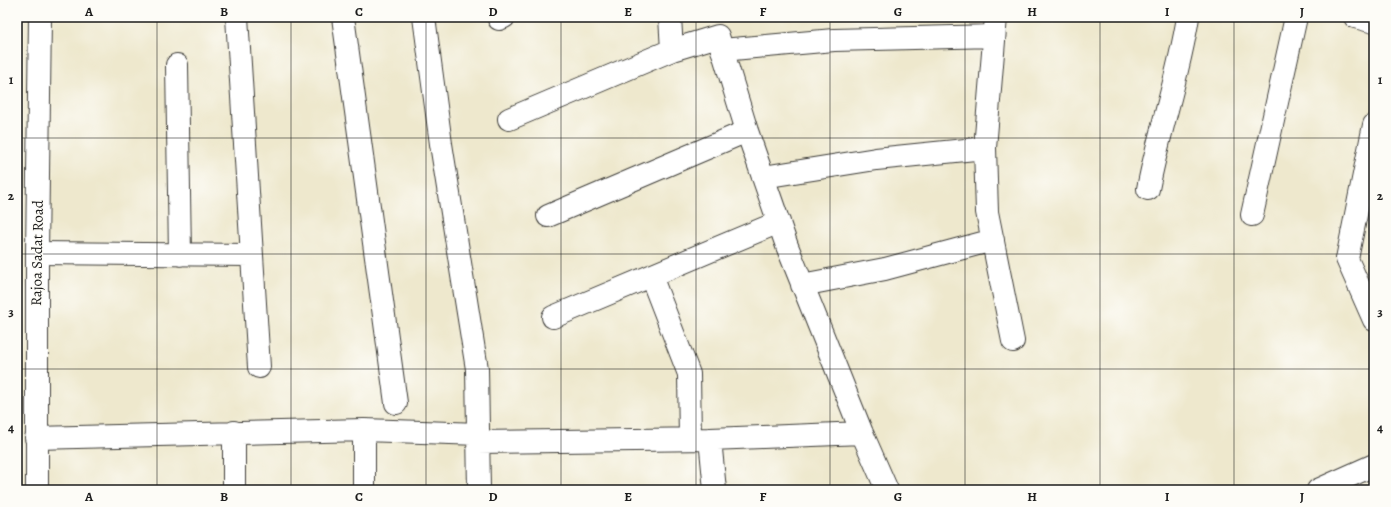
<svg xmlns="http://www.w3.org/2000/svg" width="1391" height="507" font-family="Alegreya,serif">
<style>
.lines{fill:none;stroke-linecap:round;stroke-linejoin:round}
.street-casing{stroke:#3c3b37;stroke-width:24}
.secondary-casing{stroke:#3c3b37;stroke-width:24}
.street{stroke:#fff;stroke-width:22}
.secondary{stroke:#fff;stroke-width:22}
.grid{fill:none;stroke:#1c1c1c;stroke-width:1;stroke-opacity:0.55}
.labels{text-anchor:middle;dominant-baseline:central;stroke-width:3;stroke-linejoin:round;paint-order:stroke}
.street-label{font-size:15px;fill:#1c1c1c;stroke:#fdfcf7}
.neatline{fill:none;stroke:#1c1c1c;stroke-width:1.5}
.grid-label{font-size:13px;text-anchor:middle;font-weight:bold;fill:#1c1c1c}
</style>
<rect width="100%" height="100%" fill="#fdfcf7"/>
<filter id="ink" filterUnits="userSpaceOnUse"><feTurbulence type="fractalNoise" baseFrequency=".025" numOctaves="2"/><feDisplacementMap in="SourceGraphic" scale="8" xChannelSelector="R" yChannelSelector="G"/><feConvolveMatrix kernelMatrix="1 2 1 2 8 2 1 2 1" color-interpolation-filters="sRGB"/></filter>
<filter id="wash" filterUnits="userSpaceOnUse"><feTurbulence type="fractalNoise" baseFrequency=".012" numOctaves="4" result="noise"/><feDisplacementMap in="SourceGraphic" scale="16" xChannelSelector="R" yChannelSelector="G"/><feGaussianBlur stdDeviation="0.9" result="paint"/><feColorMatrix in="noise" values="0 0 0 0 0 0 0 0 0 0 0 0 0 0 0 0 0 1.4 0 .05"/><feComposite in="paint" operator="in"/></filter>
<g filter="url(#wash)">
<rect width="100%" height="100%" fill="#eee8cd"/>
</g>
<g filter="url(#ink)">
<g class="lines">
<g class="street-casing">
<path id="street" d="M237,17L259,367
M343,17L396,403
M424,17L441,144L477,369L479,490
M670,17L672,50
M996,17L985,148L987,212L1013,341
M1355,17L1374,22
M499,19L504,17
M722,50L834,40L994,36
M177,65L180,255
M509,119L672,50L718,36L747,131L787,246L862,433L887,490
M1374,125L1347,259L1374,320
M763,177L876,159L985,148
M1148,189C1159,131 1179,75 1188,17
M1252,215L1296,17
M548,216L747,131
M37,253L251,255
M651,276L689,374L690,439
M802,285L885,269L993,240
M553,317L779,222
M234,432V490
M36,438L364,430L479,434
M710,439L715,490
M478,442L710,439L862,433
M364,490V430
M1318,490L1374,465"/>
</g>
<g class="secondary-casing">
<path id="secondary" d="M37,490V253L40,17"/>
</g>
<use href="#street" class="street"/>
<use href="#secondary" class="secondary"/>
</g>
</g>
<path class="grid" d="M157,17V490M291,17V490M426,17V490M561,17V490M696,17V490M830,17V490M965,17V490M1100,17V490M1234,17V490M17,138H1374M17,254H1374M17,369H1374"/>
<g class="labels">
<g class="street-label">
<text transform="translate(37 253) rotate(-89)">Rajoa Sadat Road</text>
</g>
</g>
<rect width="1391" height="507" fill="none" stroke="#fdfcf7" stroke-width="44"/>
<rect x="22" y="22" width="1347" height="463" class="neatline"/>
<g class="grid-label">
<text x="89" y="16">A</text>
<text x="224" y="16">B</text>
<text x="359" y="16">C</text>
<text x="493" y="16">D</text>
<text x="628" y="16">E</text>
<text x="763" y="16">F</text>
<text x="898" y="16">G</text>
<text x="1032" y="16">H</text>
<text x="1167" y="16">I</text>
<text x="1302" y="16">J</text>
<text x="11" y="84">1</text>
<text x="1380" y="84">1</text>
<text x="11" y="200">2</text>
<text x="1380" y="200">2</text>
<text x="11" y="316">3</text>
<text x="1380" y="316">3</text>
<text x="11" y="432">4</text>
<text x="1380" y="432">4</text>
<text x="89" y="501">A</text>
<text x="224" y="501">B</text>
<text x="359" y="501">C</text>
<text x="493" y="501">D</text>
<text x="628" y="501">E</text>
<text x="763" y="501">F</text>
<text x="898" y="501">G</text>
<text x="1032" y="501">H</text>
<text x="1167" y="501">I</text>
<text x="1302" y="501">J</text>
</g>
</svg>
